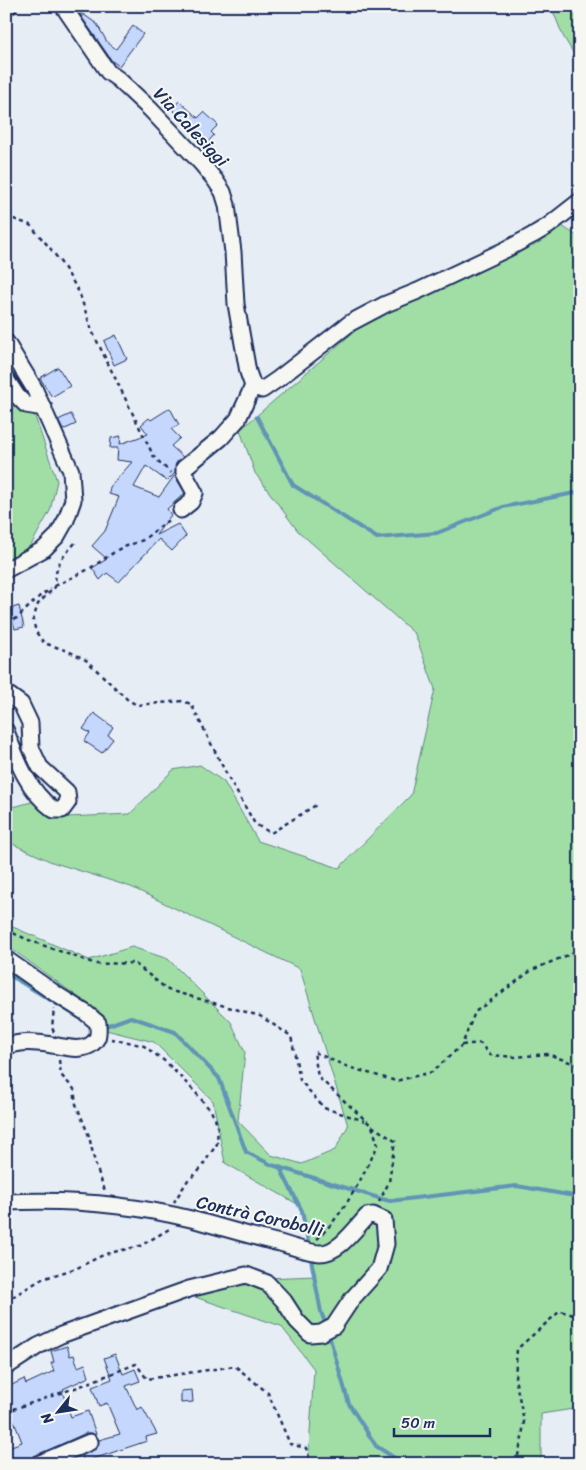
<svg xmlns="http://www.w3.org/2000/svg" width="586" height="1470" font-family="Sriracha,sans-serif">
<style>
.green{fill:#a1dea5;stroke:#5e8682}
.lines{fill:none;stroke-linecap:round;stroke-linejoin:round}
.stream{stroke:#6195b6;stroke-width:4}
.building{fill:#c5d7fd;stroke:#1b2f5e}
.minor-casing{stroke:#1b2f5e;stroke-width:19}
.path{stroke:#1b2f5e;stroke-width:2.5;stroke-dasharray:4 4;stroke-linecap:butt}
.minor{stroke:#f6f6f2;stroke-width:15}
.labels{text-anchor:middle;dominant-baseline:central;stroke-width:4;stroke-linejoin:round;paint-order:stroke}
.street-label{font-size:18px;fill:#1b2f5e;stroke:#f6f6f2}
</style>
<rect width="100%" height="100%" fill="#e7edf5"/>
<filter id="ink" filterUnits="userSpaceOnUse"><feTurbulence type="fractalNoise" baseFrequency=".02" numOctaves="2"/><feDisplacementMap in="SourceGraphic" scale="10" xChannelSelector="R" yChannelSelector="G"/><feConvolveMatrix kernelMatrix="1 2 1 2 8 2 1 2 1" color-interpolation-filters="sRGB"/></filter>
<g filter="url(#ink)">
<path class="green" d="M551,6H580V64L563,36Z
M562,226L580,238V1408L541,1414V1464H308L314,1369L281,1326L189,1295L240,1279L316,1276L299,1205L225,1163L213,1101L154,1042L106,1030L103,1015L6,945V924L89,960L132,947L168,959L231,1022L245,1052L238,1121L271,1155L302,1164L335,1150L348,1126L300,969L131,887L52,862L6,841V807L17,806L35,801L68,817L130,814L173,770L200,765L224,782L258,841L339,868L411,795L435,689L415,634L298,531L255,473L240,430L372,316Z
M6,379L31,405L57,481L50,511L31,545L6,563Z"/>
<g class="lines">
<path class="stream" d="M257,417L293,485L377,538L437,533L503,507L580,492
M6,973L85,1021
M103,1027L131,1017L175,1032L219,1078L246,1152L272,1165L382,1199L390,1201L517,1186L580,1197
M279,1166L302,1211L309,1247
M310,1254L321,1312L326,1325
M328,1332L349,1404L376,1446L404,1464"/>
</g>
<path class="building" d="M80,12L97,24L107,42L116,49L133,26L143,34L119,66L112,61L83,19Z
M179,101L198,118L204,112L218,125L211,132L214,135L207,143L172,109Z
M116,335L127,359L114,365L104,341Z
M58,367L70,386L52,397L40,378Z
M170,408L179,425L171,429L180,438L171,446L183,457L176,464L175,473L167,481L146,466L134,487L159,497L174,476L176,478L185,493L167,509L171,515L156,535L178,524L186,536L172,551L159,539L119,582L107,573L100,580L92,568L107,559L92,546L105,531L119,497L109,494L110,487L132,462L117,460L118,448H110L111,438L121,436L120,444L148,434L141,425L149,418L151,420Z
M71,414L76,424L63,430L58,420Z
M19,606L24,627L15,629L9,609Z
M94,713L113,727L108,735L113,739L102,753L84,741L90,733L83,729Z
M67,1346L70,1356L74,1355L78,1367L85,1364L89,1377L63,1389L64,1391H62L71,1417L88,1411L97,1437L92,1433H86L20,1463L18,1460L6,1464V1448L22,1442L6,1401V1388L24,1379L26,1384L54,1371L51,1363L54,1362L51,1351Z
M115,1354L123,1374L135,1369L140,1381L126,1386L137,1410L142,1407L157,1434L146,1437L147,1441L84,1462L82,1456L97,1448L99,1440L120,1434L107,1403L99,1406L92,1387L112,1379L104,1358Z
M192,1390L193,1402L181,1403V1391Z"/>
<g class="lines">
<g class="minor-casing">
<path id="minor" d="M63,6L108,72L118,79L150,109L201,163L215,180L223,192L227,205L233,252L236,304L248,372L253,386L262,390L278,379L350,323L386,304L418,291L507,249L533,235L548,226L580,201
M6,7L9,6
M6,342L34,388L71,471L73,500L66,520L57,536L44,549L6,570
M6,379L17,396L26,405L44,408
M181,510L191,502L195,493L184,473V468L221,438L238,419L253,386
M6,695L10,696L21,704L30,723L31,748L40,767L67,792L68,802L62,810H54C28,791 17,761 6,731
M6,959L56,994L86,1013L98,1023C98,1027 99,1034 97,1038C86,1058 54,1043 37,1043C27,1042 15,1043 6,1047
M6,1202C69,1199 130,1204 191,1219C221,1227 250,1236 280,1243C290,1246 310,1253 320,1253C339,1253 355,1229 367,1216L373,1215L384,1220L386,1244L379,1269L352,1299L334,1326L321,1333L310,1334L297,1321L284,1301L267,1283L246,1275L189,1289L61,1335L38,1346L6,1367
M38,1464L90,1442"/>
</g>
<path class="path" d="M6,216L30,225L50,248L64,267L79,292L92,331L154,457L171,473
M75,543C61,559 55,564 55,587L38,604L33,620L36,632L44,643L68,651L86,660L128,700L137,705L183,701L191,704L227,775L255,824L271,833L316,805
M55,586L89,569L119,549L143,540L171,518
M6,622L17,618L40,596L51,589
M6,930L31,941L96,964L134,963L168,990L260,1016L291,1036L300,1080L324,1108L365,1121
M54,1032L52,1028L54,1008
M111,1039L124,1041L144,1046L166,1062L196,1093L211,1111L218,1125L217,1144L198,1172L188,1180L174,1202
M462,1045L480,1043L490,1055L516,1057L548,1054L580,1066
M59,1060L61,1075L74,1089L76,1104L89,1136L95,1163L105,1191
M372,1126L395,1141L389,1182L379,1202
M317,1239C344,1214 362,1178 378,1145L372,1126L318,1077L314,1052L348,1067L396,1081L432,1072L462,1045L475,1012L532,970L580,950
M6,1302L9,1299L42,1279L77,1268L105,1254L140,1246L171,1228
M6,1413L8,1411L78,1387L136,1364L147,1379L235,1366L268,1393L290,1444L306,1448L310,1460L318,1464
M516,1464L522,1438L524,1421L515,1378L517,1349L560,1311L580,1317"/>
<use href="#minor" class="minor"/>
</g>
</g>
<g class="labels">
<g class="street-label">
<text transform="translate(191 127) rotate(47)">Via Calesiggi</text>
<text transform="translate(260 1216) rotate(13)">Contrà Corobolli</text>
</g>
</g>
<rect width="586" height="1470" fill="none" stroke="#f6f6f2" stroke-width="25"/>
<rect x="12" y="12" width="561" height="1445" fill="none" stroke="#1b2f5e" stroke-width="2" filter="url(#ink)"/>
<g transform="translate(58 1412) rotate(240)" stroke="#f6f6f2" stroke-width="4" paint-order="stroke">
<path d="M0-4L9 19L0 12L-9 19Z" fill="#1b2f5e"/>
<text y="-8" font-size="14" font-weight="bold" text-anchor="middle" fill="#1b2f5e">N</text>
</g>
<path d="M394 1428v8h96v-8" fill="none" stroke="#1b2f5e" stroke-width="2.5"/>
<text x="401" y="1428" font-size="15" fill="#1b2f5e" stroke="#f6f6f2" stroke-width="4" paint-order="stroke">50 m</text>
</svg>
